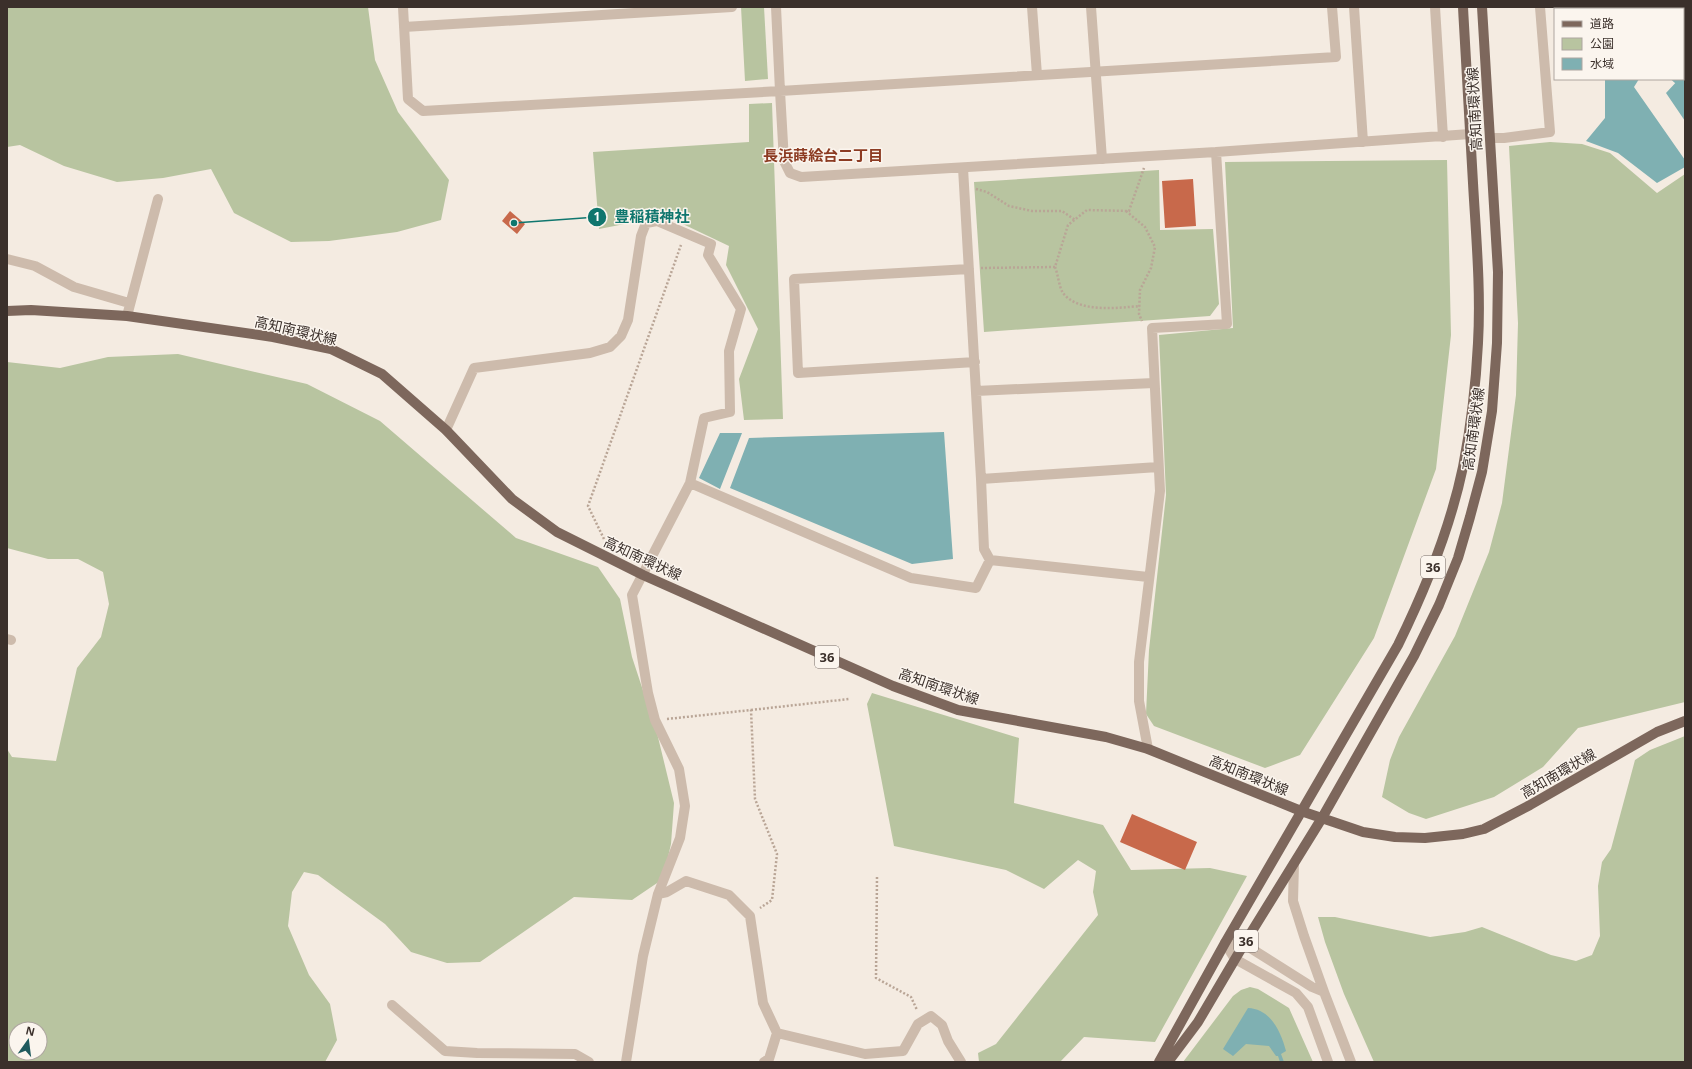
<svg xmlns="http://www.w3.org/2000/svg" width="1692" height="1069" font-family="'Open Sans','Noto Sans JP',sans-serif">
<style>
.green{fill:#b8c4a0;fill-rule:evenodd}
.water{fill:#7fb0b2}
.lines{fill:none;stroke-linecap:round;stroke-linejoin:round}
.river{stroke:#7fb0b2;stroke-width:29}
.building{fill:#c8694b}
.path{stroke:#b9a596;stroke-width:2.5;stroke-dasharray:2 2;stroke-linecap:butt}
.minor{stroke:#cdbbac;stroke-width:10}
.tertiary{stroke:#cdbbac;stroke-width:10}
.primary{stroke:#7d675c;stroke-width:10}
.labels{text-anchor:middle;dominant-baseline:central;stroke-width:3;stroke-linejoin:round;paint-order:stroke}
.shield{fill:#fbf5ee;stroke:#756b66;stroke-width:1}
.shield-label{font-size:13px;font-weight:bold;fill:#3b302b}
.street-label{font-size:14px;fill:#3b302b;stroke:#fbf5ee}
.neighbourhood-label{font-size:15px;font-weight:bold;fill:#8c3b22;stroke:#fbf5ee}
.leader{fill:none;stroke:#0f766e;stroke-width:1.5}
.callout-dot{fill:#0f766e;stroke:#fbf5ee;stroke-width:1.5}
.mark-label{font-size:12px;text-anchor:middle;font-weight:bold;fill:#fff}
.callout-label{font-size:15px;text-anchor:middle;font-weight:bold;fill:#0f766e;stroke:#fbf5ee;stroke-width:3;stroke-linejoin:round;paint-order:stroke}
</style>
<rect width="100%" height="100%" fill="#f4ebe1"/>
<path class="green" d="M7,7H368L375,60L398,112L449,180L441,220L397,232L329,241L291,242L234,213L211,169L163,178L117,182L64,166L20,145L7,147Z
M741,7H764L768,79L745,81Z
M772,103L783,419L744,420L739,379L758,329L726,265L729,246L666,216L599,229L593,152L749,142V104Z
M1550,142L1582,144L1610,153L1657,193L1685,174V702L1578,728L1543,767L1494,797L1426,819L1409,813L1382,797L1390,760L1399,737L1455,636L1489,552L1502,503L1516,395L1518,323L1509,146Z
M1447,160L1451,335L1436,469L1374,638L1300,755L1265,768L1154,726L1146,714L1149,650L1166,495L1159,335L1233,328L1225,162Z
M1159,170L1160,230L1213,229L1219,304L1210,316L984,332L974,182Z
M178,354L307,384L380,421L516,538L598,567L620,599L632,657L657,733L674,803L671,844L663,879L632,900L574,897L480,962L447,963L411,952L385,924L318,875L304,872L292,892L288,926L309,975L330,1004L337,1040L325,1062H7V749L12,757L56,761L77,668L101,637L109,604L103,572L78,559H48L7,548V362L60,368L108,357ZM16,1029H40V1053H16Z
M872,693L1019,738L1014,803L1103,825L1131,870L1210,868L1247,876L1155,1042L1084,1037L1060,1062H979L978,1053L996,1044L1098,915L1093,892L1096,871L1078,860L1044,889L1006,870L894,846L867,704Z
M1685,736V1062H1374L1344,994L1325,942L1318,917H1335L1430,937L1465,932L1482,927L1551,955L1576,961L1592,955L1600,936L1598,886L1602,862L1611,849L1635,760L1650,750Z
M1250,987L1258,989L1289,1008L1313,1062H1183L1233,996L1241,990Z"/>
<path class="water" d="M1685,72V121L1666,93L1679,79H1683V74Z
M1605,79H1639L1634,87L1685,160V167L1657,183L1618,153L1586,141L1605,118Z
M944,432L953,559L912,564L730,488L749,438Z
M720,433H742L720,489L699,478Z
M1248,1008C1271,1009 1281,1032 1286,1051L1281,1054L1284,1062H1280L1278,1056H1276L1269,1046L1246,1044L1233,1056L1223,1049Z"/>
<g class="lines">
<path class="river" d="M1683,71L1685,67"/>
</g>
<path class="building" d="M1193,179L1196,226L1165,228L1162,181Z
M510,211L525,224L517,234L502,221Z
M1132,814L1197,842L1185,870L1120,842Z"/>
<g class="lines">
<path class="path" d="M976,189L987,192L1009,206L1032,211H1062L1075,220
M1126,211L1145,227L1155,247L1151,268L1140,290L1139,314L1142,321
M1055,267C1058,274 1059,287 1063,293C1078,313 1118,308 1140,306
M981,268L1055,267L1068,225L1087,210L1129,211L1144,168
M604,539L588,506L681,245
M751,710L849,699
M667,719L751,710L755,799L777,854L772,900L760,908
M877,877L876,978L911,997L917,1010"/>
<path class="minor" d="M403,7L408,99L423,111L780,91L776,7
M1032,7L1037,75
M1332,7L1336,57L780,91L784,161L790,173L801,177L1216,152L1470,134
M1354,7L1363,142
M1435,7L1443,137
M404,27L732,7
M1490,138H1504L1550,132L1540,7
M963,168L981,479L984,549L990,560L1148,577
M7,259L35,266L74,287L129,303
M969,269L794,279L798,373L975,362
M127,316L158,199
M976,391L1154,383
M446,430L474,368L590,353L610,347L621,336L628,320L641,236L646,223L657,221L711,244L708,255L741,309L729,351L730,412L704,418L690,483
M981,479L1158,467
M7,639L11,640
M1148,749L1139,701V662L1160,491L1152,328L1227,324L1216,152
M1294,864L1293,901L1304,936L1324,992
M658,894L667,892L686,881L729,895L750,916L763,1003L777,1033L865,1054L903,1051L918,1024L931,1016L942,1025L948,1041L961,1062
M1225,943L1244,944L1312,987L1324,992L1351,1062
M392,1005L445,1051L477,1053L575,1054L589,1062
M626,1062L643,956L658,894L680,838L685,806L679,769L655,720L648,693L632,595L690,483L911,578L976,588L990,560
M764,1062L769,1059L777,1033"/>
<path class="tertiary" d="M1091,7L1102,159
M1225,943L1235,959L1296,993L1308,1007L1328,1062"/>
<path class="primary" d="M7,311L31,310L127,316L273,337L331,349L382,374L446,430L512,499L557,532L643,575L893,686L958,710L1106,737L1148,749L1301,811L1363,832L1395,837L1425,838L1463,834L1484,829L1530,805L1657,732L1685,721
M1159,1062L1225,943L1398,645C1426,588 1450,529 1463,467C1471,426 1476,384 1478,343C1481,290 1476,236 1473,183C1470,125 1466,66 1463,7
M1168,1062L1198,1022L1244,944L1322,818L1414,656L1439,605L1458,558L1470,517L1482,472L1492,411L1497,343L1498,272L1482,7"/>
</g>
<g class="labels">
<g class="shield">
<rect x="1421" y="556" width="24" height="22" rx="3"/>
<rect x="815" y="646" width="24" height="22" rx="3"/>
<rect x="1234" y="930" width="24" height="22" rx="3"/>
</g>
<g class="shield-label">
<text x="1433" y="567">36</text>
<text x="827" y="657">36</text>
<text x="1246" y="941">36</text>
</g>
<g class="street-label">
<text transform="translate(1474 109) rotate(-93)">高知南環状線</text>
<text transform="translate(296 330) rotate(13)">高知南環状線</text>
<text transform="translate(1473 429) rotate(-82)">高知南環状線</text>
<text transform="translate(643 558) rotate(25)">高知南環状線</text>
<text transform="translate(939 686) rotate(19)">高知南環状線</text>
<text transform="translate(1558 773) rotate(-30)">高知南環状線</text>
<text transform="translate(1249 775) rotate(22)">高知南環状線</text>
</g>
<g class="neighbourhood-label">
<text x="823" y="155">長浜蒔絵台二丁目</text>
</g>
</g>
<path class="leader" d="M514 223L597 217"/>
<g class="callout-dot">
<circle cx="514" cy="223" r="4"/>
<circle cx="597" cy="217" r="10"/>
</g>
<g class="mark-label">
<text x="597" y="221">1</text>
</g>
<g class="callout-label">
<text x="652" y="222">豊稲積神社</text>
</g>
<rect width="1692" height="1069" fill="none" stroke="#3b302b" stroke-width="16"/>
<rect x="1554" y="8" width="130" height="72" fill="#fbf5ee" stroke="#aea6a0"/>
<rect x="1562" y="21" width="20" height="6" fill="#7d675c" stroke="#aea6a0"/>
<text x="1590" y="28" font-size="12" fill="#3b302b">道路</text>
<rect x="1562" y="38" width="20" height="12" fill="#b8c4a0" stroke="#aea6a0"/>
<text x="1590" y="48" font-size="12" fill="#3b302b">公園</text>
<rect x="1562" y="58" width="20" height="12" fill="#7fb0b2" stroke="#aea6a0"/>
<text x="1590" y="68" font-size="12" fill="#3b302b">水域</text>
<g transform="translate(28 1041) rotate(14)"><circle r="19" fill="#fbf5ee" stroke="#aea6a0"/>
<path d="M0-3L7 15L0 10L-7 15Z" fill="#1f5a5e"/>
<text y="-6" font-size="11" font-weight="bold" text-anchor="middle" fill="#3b302b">N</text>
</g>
</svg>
